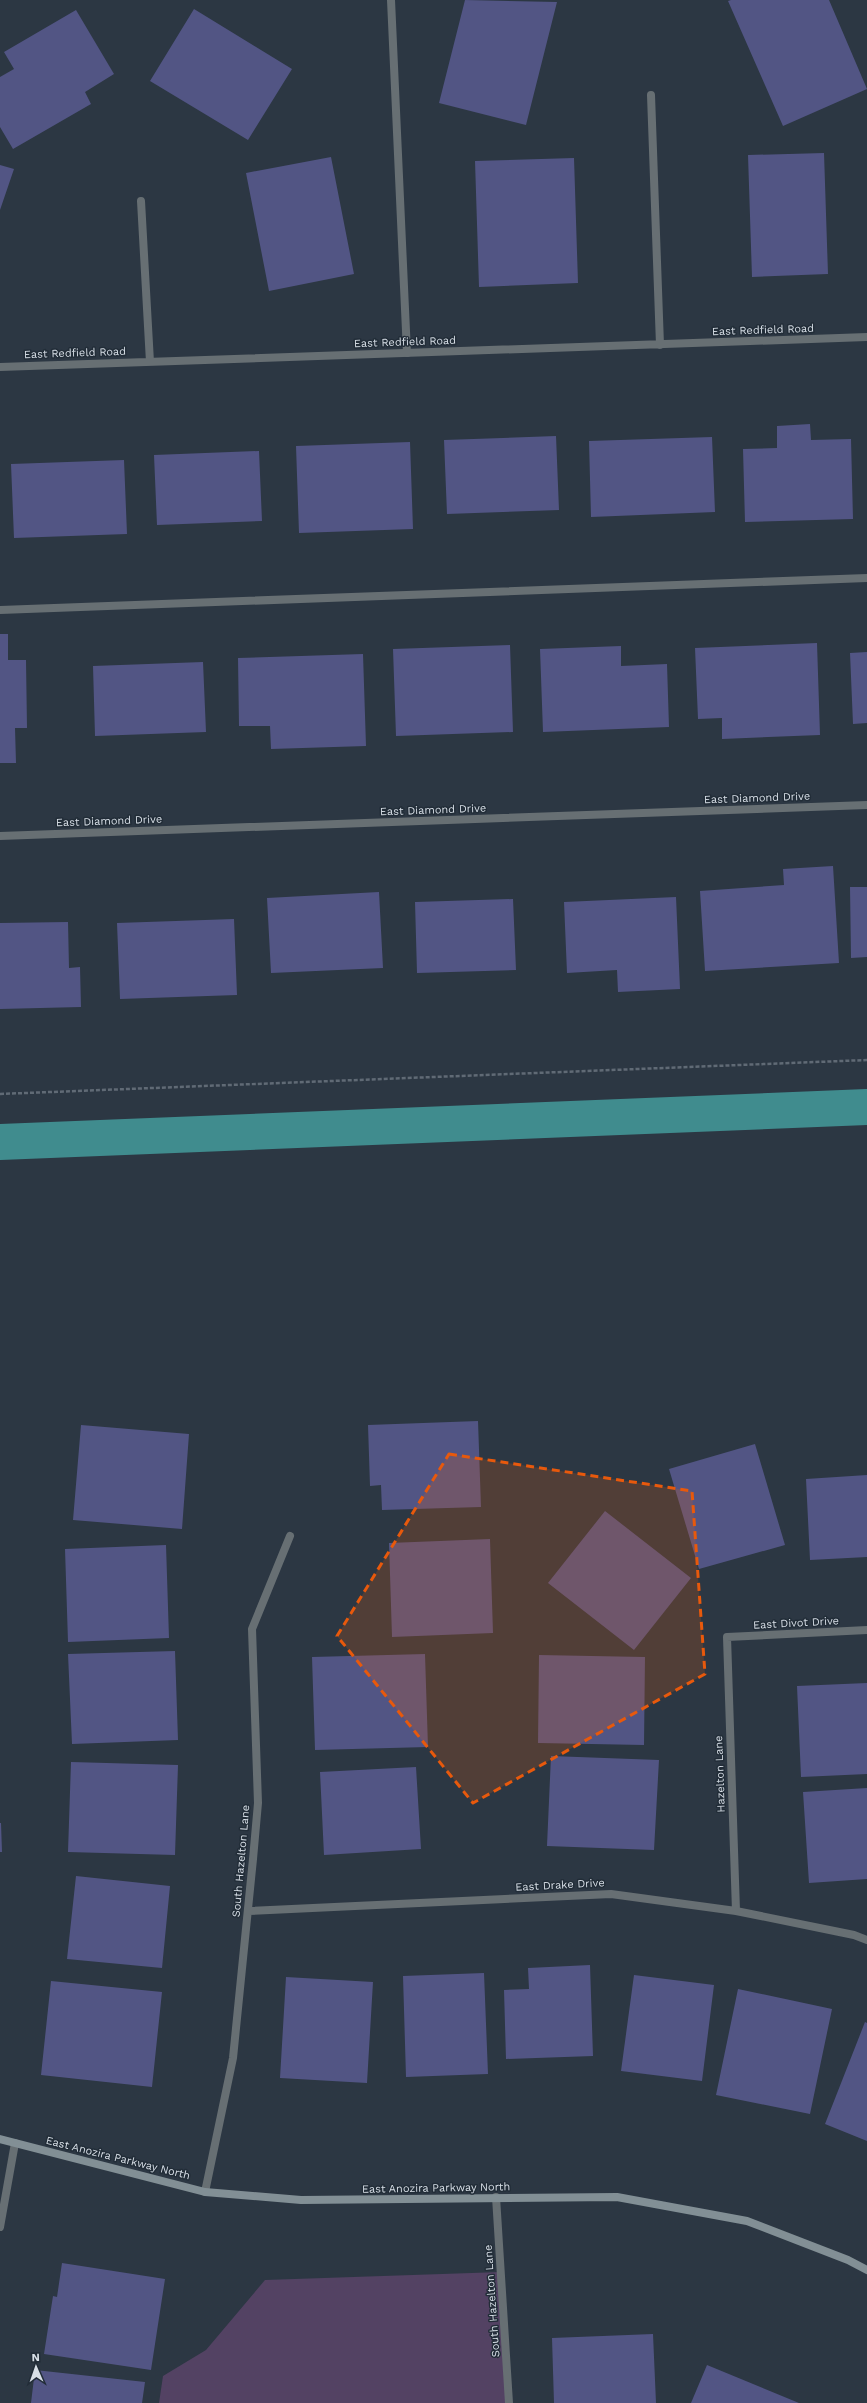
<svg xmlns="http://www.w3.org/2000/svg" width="867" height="2403" font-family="'Work Sans',sans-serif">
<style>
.green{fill:#534263}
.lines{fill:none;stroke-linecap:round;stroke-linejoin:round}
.canal{stroke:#408c8e;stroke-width:36}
.building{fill:#525584}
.path{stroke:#606a75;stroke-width:2.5;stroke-dasharray:4 2;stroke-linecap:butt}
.lane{stroke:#676f73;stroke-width:8}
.street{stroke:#676f73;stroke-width:8}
.secondary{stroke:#828f95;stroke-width:8}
.marked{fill:#e8590c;fill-opacity:0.2;stroke:#e8590c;stroke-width:3;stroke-dasharray:8 5;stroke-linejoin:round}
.labels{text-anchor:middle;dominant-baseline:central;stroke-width:3;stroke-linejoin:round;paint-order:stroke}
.street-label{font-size:11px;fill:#d8dfe7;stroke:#222d38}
</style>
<rect width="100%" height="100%" fill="#2c3743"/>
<path class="green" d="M501,2272L509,2403H159L163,2376L206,2350L265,2280Z"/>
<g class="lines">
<path class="canal" d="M0,1142L867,1107"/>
</g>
<path class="building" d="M465,0L557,2L526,125L439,103Z
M731,0H829L867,89L783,126L728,1Z
M194,9L292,69L248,140L150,81Z
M76,10L114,74L85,92L91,104L13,149L0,127V77L14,69L4,52Z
M824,153L828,274L752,277L748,155Z
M331,157L354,274L269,291L246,173Z
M574,158L578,283L479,287L475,161Z
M0,165L14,169L0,210Z
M810,424L811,440L851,439L853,519L745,522L743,449L777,448V426Z
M556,436L559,510L447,514L444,440Z
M712,437L715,512L591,517L589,441Z
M410,442L413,529L299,533L296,446Z
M259,451L262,521L157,525L154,455Z
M124,460L127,534L14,538L11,464Z
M0,634H8V660H26L27,728H15L16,763H0Z
M817,643L820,735L722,739V718L698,719L695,648Z
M510,645L513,732L396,736L393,649Z
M621,646V666L667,664L669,727L543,732L540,649Z
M867,652V723L853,724L850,653Z
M363,654L366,746L271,749L270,726H239L238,658Z
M203,662L206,732L95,736L93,666Z
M833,866L839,963L705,971L700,891L784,885L783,869Z
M850,887H867V957L851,958Z
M379,892L383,968L271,973L267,898Z
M676,897L680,989L618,992L617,970L567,973L564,902Z
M513,899L516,970L417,973L415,902Z
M234,919L237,995L120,999L117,923Z
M68,922L69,968L80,967L81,1007L0,1009V923Z
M478,1421L481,1507L382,1510L381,1485L370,1486L368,1425Z
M81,1425L189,1434L182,1529L73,1520Z
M755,1444L785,1545L699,1569L669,1469Z
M867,1475V1557L810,1560L806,1479Z
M605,1511L691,1578L634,1650L548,1583Z
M490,1539L493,1633L392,1637L389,1543Z
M166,1545L169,1638L68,1642L65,1549Z
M175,1651L178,1740L72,1744L68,1654Z
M425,1654L428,1747L315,1750L312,1657Z
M539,1655L645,1657L644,1745L538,1743Z
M867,1683V1774L801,1777L797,1686Z
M551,1756L659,1760L654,1850L547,1846Z
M71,1762L178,1765L175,1855L68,1852Z
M416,1767L421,1849L324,1855L320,1772Z
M867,1788V1879L809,1883L803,1792Z
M0,1823H1L2,1852H0Z
M76,1876L170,1886L162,1968L67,1959Z
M590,1965L593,2056L506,2059L504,1990L529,1989L528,1968Z
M484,1973L488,2074L406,2077L403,1976Z
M634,1975L714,1985L702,2081L621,2071Z
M286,1977L373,1982L367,2083L280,2078Z
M51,1981L162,1992L152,2087L41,2075Z
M738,1989L832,2009L810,2114L716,2095Z
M865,2022L867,2023V2141L825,2124Z
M62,2263L165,2279L151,2370L44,2354L53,2296L57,2297Z
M653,2334L656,2403H554L552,2338Z
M707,2365L799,2403H691Z
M35,2370L145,2382L142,2403H31Z"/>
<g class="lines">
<path class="path" d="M0,1094L867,1060"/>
<path class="lane" d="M391,0L407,353
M0,610L867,578"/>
<path class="street" d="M651,95L660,345
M141,201L150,362
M0,367L867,337
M0,836L867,805
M249,1911L611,1894L736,1911L854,1935L867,1940
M736,1911L727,1637L867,1630
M205,2192L233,2058L253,1859L258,1803L252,1629L290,1536
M496,2197L509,2403
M0,2227L15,2143"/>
<path class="secondary" d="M0,2139L205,2192L301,2200L617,2197L747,2221L848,2260L867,2270"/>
</g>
<path class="marked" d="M449,1454L692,1491L705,1674L473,1803L337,1636Z"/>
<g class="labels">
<g class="street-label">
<text transform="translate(763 330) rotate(-2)">East Redfield Road</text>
<text transform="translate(405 342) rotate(-2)">East Redfield Road</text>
<text transform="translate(75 353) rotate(-2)">East Redfield Road</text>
<text transform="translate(757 798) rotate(-2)">East Diamond Drive</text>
<text transform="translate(433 810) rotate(-2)">East Diamond Drive</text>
<text transform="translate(109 821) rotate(-2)">East Diamond Drive</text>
<text transform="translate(796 1623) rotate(-3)">East Divot Drive</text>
<text transform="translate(720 1774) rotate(-92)">Hazelton Lane</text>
<text transform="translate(241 1861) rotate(-85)">South Hazelton Lane</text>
<text transform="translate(560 1885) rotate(-3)">East Drake Drive</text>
<text transform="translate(118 2158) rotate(14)">East Anozira Parkway North</text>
<text transform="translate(436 2188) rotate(-1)">East Anozira Parkway North</text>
<text transform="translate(492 2301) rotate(-94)">South Hazelton Lane</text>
</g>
</g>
<g transform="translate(36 2367) rotate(358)" stroke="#222d38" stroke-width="3" paint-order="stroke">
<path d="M0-3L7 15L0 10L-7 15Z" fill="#d8dfe7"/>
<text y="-6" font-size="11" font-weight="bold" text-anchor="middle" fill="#d8dfe7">N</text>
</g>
</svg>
